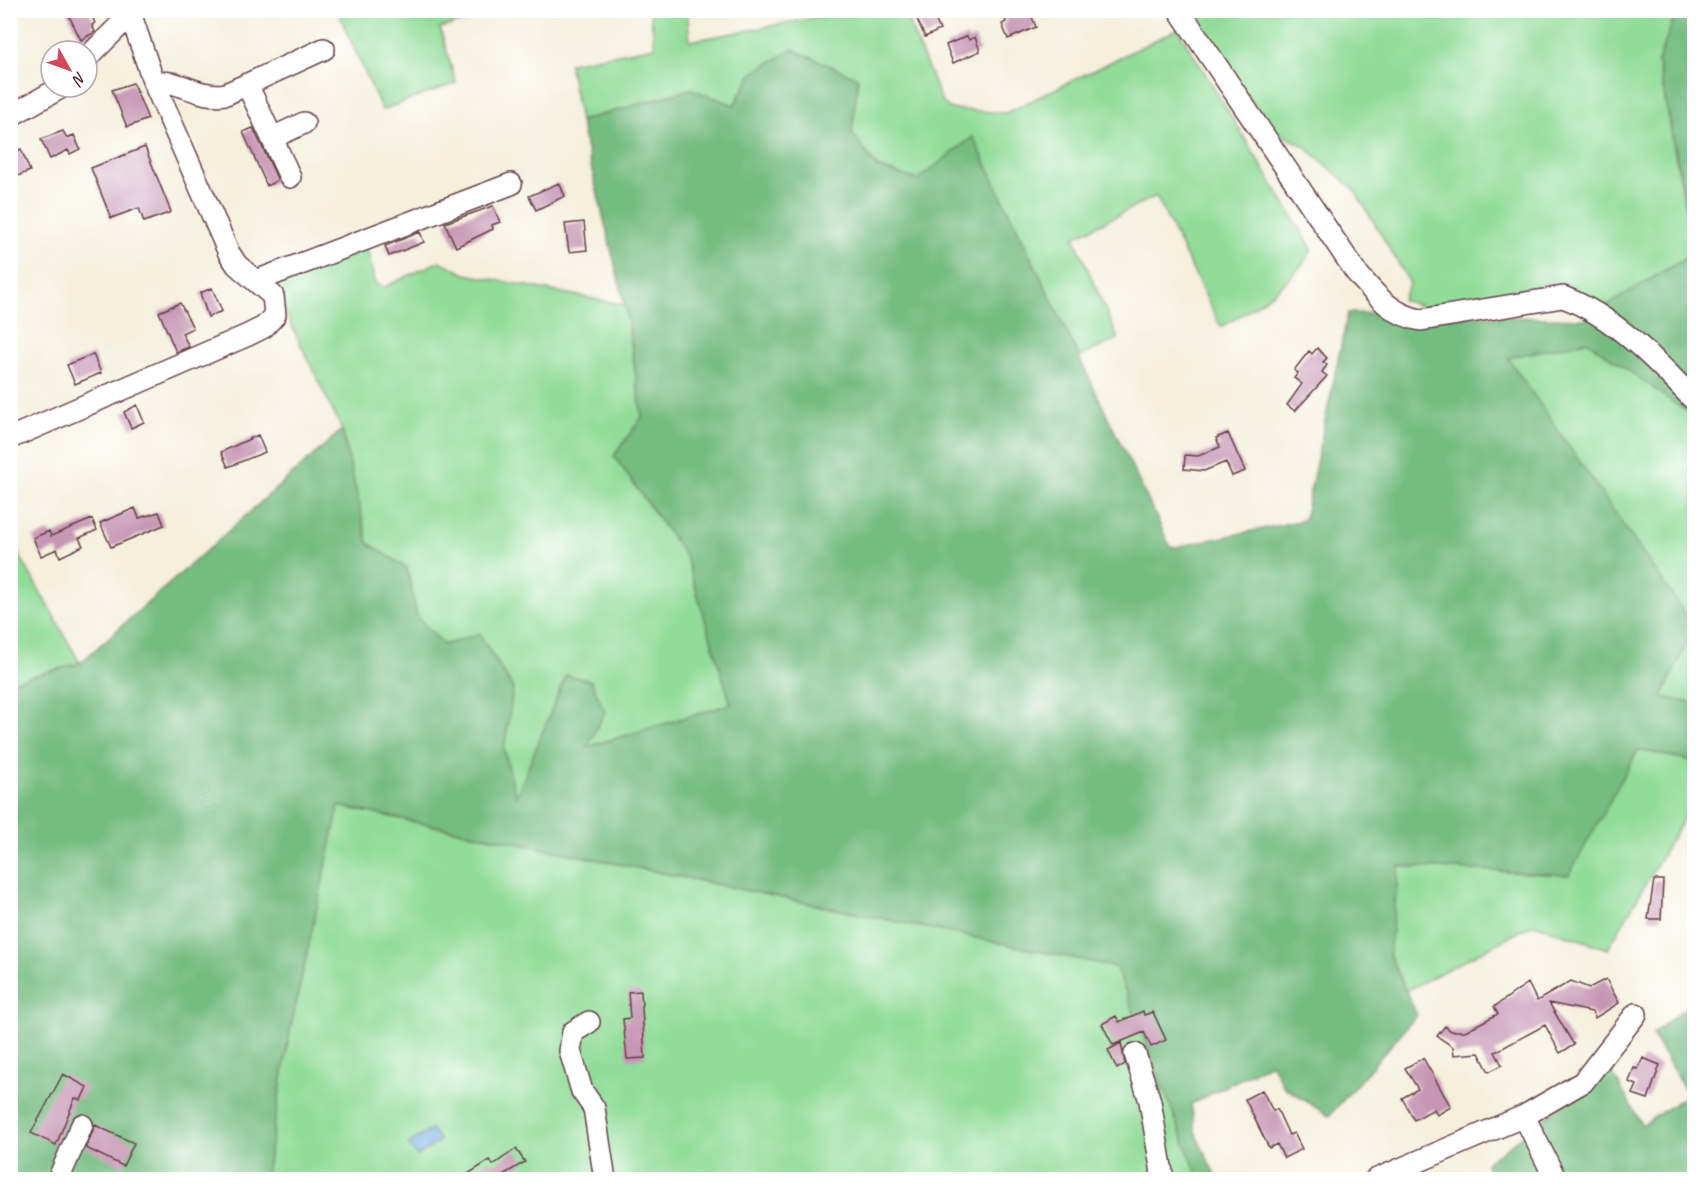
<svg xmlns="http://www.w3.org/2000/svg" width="1705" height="1190" font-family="Caveat,sans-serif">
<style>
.green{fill:#91dc98;stroke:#6e7e62;stroke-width:1.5}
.forest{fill:#74bc80;stroke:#5f6e56;stroke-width:1.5}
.water{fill:#68a8db;stroke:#596483;stroke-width:1.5}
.building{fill:#c696b4}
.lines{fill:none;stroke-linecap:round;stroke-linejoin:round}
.minor-casing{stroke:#643e46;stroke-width:24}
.minor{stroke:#fff;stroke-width:21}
</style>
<rect width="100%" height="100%" fill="#fff"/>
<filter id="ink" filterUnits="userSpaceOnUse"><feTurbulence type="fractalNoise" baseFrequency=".0167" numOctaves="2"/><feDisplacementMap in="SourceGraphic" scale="12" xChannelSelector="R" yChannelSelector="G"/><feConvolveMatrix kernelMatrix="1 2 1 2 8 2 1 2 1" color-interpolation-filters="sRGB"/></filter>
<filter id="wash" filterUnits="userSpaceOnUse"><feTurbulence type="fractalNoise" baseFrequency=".008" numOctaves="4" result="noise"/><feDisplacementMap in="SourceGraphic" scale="24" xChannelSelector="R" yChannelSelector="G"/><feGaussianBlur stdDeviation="1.35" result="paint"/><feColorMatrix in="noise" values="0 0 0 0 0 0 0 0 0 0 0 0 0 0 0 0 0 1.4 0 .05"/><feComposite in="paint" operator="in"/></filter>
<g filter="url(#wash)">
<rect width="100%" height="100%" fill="#f5efdc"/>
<path class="green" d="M345,11V10L505,11L440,28L456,83L382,110L340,17Z
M650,11H687L690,41L852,11H904L942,102L951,109L1006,113L1178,29L1312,249C1297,280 1251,310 1221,327L1156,196L1074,237L1118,339L1079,357L973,137L917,180L877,167L852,133L857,78L753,73L734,105L691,89L580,121L569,63L655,47Z
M1189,11H1677L1658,63L1694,253L1605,307L1575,288L1549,284L1450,304L1424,307L1402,300L1410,283L1354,189L1304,146L1270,128Z
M367,246L374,281L382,288L440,261L465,274L625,305L642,417L614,456L686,557L731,704L586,747L516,798L504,750L513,688L479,634L444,645L417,617L407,568L368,543L342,430L272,285Z
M1587,341L1694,417V703L1662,698L1508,357Z
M10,538L80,663L11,682H10Z
M1638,750L1694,761V800L1608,949L1534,924L1406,991L1389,954L1399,866L1568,875Z
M338,806L1116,967L1199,1179L265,1180L290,1031Z"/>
<path class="forest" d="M1677,10L1694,11V243L1658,62Z
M792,49L858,78L852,133L877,167L917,180L973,137L1171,548L1304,520L1348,313L1584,319L1694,253V417L1587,341L1508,358L1694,627L1662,697L1694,703V761L1638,750L1569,875L1399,866L1389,954L1417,1015L1329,1116L1284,1087L1271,1063L1191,1104L1196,1135L1217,1179H1199L1116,967L339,806L290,1031L265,1179L11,1180V682L80,663L342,430L368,543L407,568L417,617L444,645L479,634L513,688L504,750L516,797L566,675L591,681L605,712L587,747L731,704L686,557L614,456L642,417L627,314L580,121L691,89L734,105L753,73Z
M1694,1001V1179H1490L1486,1163L1610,1069L1642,1125L1688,1095L1652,1034Z"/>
<path class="water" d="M432,1129L440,1141L417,1156L408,1144Z"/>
<g id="blocks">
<path class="building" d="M66,10H89L95,23L92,25L95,32L81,40Z
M931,10L940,30L925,37L916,17Z
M1018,11L1020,16L1030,12L1036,27L1008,39L1002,24L1006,22L1004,17Z
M967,36L969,40L975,37L980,51L953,63L946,45Z
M133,83L148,119L127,127L112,90Z
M253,128L278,180L267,186L243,132Z
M63,131L67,138L74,135L80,149L70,154L68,150L50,159L41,139Z
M145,147L171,212L144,222L139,208L111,218L91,168Z
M21,149L30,171L10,179V154Z
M559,183L565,196L536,210L529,196Z
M493,206L500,222L492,225L493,229L456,247L445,223Z
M584,222L587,250L569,252L565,224Z
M420,232L424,242L389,256L385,246Z
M212,288L222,311L208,317L200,293Z
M180,303L193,328L182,333L189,347L176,352L159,312Z
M1317,348L1327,358L1323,362L1327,365L1322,372L1327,376L1295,411L1287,405L1302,384L1294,378L1298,373L1294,370L1309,351L1312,354Z
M93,354L101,373L75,384L67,365Z
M137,405L144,422L131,428L124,412Z
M1228,433L1245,471L1232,476L1226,462L1204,471L1184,469L1185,455L1198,456L1220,447L1216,438Z
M258,435L265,452L228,467L221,452Z
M135,508L139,518L159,512L164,525L111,547L100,523Z
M92,519L97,530L79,538L83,546L60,557L57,549L41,556L33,538L49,531L51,536Z
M1654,880H1663L1661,919H1648Z
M1606,979L1619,1003L1595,1018L1592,1012L1549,1003L1574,1045L1560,1053L1545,1025L1495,1052L1502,1065L1489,1072L1479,1053L1454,1055L1453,1047L1437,1036L1445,1026L1451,1031H1465L1498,1014L1494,1007L1528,983L1537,1001L1571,981L1589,988Z
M641,991L645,1058L627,1059L623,1019L630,1018L628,992Z
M1143,1011L1144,1015L1153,1012L1166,1040L1151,1047L1144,1032L1113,1045L1102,1024L1116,1016L1119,1022Z
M1121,1043L1125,1064L1117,1069L1108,1050Z
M1423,1058L1451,1107L1437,1115L1434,1109L1414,1120L1402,1098L1418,1089L1405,1068Z
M1643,1058L1660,1065L1648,1099L1633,1094L1637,1085L1629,1082L1634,1068L1638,1069Z
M63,1074L87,1087L81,1100L75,1098L56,1145L31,1133Z
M1262,1090L1273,1111L1277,1109L1289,1135L1294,1133L1302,1149L1284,1158L1277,1144L1269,1148L1245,1099Z
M95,1125L134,1143L123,1166L86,1148Z
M516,1149L525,1162L496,1179H460L490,1160L493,1165Z"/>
</g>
</g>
<g filter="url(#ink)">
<use href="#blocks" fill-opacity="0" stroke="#643e46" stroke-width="1.5"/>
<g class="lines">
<g class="minor-casing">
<path id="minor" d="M1179,10L1356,272C1375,294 1391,315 1421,320L1563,297C1614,316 1657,361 1694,400
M87,58L135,10
M154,83C180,78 197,99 226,94L324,49
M247,84L290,177
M10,116L62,87
M272,138L304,123
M256,281L511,184
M10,438L248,335L264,327L275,315L273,296L237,265L229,253L154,83L129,10
M589,1022L573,1032L570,1051L582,1091L594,1108L605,1180
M1135,1054L1150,1101L1162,1173L1159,1180
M1524,1116L1556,1180
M58,1180L82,1125
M1375,1180L1524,1116L1583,1082L1636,1014"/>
</g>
<use href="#minor" class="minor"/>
</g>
</g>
<rect width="1705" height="1190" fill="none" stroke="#fff" stroke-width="36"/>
<g transform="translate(69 69) rotate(130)"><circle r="28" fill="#ffffff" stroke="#b7a5aa" stroke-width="1.5"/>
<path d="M0-4.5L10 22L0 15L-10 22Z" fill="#d1495b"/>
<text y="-9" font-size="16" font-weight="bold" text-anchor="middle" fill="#4a1f2b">N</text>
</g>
</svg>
